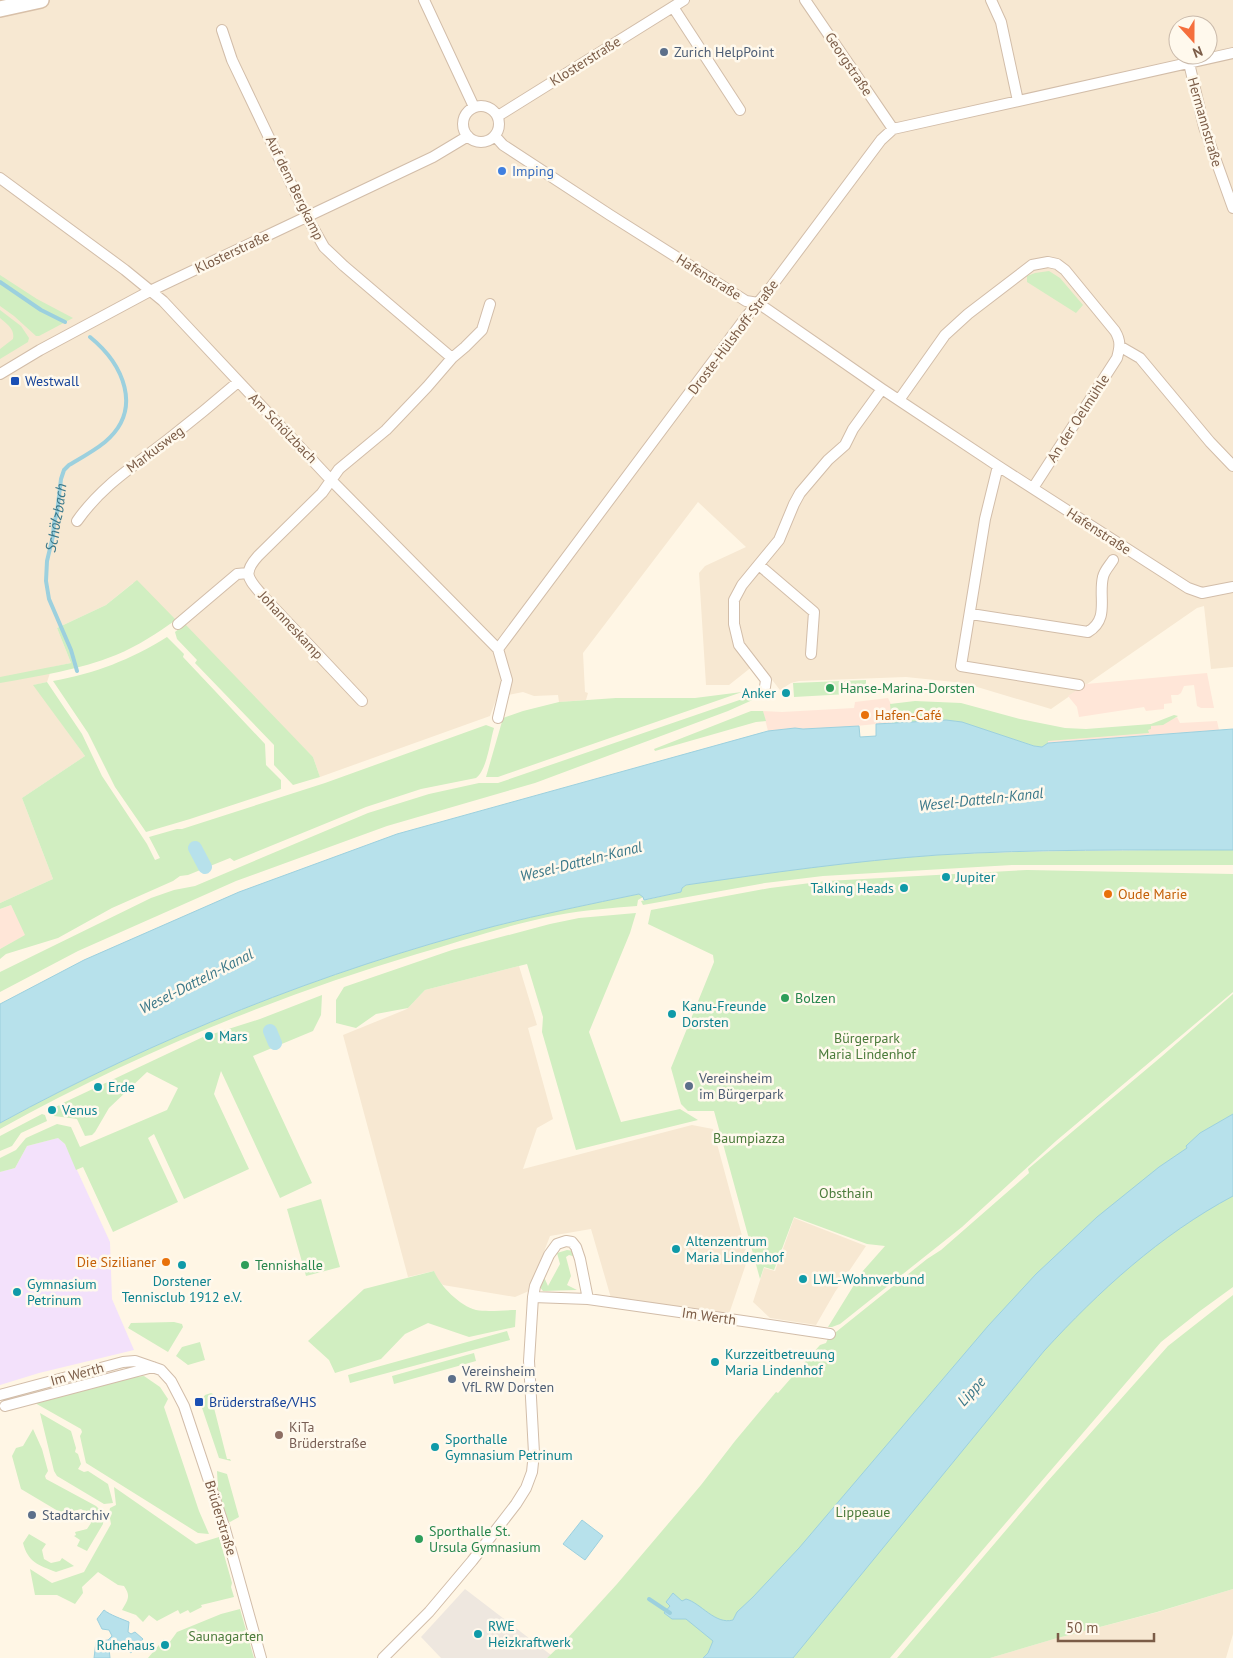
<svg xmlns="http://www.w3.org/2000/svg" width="1233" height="1658" font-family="'PT Sans',sans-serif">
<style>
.residential{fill:#f7e8d2;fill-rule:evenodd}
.commercial{fill:#ffe6d8}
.industrial{fill:#eee7df}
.education{fill:#f3e1fb}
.green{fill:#d1eec1}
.water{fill:#b7e1eb;stroke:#9cd0de}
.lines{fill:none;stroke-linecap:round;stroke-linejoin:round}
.stream{stroke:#9cd0de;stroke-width:4}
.canal{stroke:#b7e1eb;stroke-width:14}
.street-casing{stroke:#d2bda9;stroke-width:12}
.secondary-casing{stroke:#d8c0a9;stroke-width:18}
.street{stroke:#fff;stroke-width:10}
.secondary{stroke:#fff;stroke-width:15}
.service-dot{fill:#5c6f8a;stroke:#fff9ed;stroke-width:2}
.shop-dot{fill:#3f7fe0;stroke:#fff9ed;stroke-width:2}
.transit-dot{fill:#1a4fb4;stroke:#fff9ed;stroke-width:2}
.leisure-dot{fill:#2e9e5b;stroke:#fff9ed;stroke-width:2}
.culture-dot{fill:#0f9aa8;stroke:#fff9ed;stroke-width:2}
.food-dot{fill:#e8710a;stroke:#fff9ed;stroke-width:2}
.education-dot{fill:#8d6e63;stroke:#fff9ed;stroke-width:2}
.labels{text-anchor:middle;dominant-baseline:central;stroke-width:5;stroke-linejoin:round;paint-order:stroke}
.service-label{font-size:14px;fill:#4e5e75;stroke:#fff9ed;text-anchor:start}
.street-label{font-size:14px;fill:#7b5c47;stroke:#fff9ed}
.shop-label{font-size:14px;fill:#366cbe;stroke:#fff9ed;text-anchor:start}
.transit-label{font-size:14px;fill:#164399;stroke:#fff9ed;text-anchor:start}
.leisure-label{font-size:14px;fill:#27864d;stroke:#fff9ed;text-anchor:start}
.culture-label{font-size:14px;fill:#0d838f;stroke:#fff9ed;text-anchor:start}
.food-label{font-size:14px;fill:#c56008;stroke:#fff9ed;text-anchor:start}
.park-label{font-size:14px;fill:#4b7b3b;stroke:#fff9ed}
.education-label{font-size:14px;fill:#785e54;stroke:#fff9ed;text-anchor:start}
.water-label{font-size:15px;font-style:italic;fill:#3b7889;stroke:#fff9ed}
</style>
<rect width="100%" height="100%" fill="#fff6e5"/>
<path class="residential" d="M0,0H1233V667L1211,669L1204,606L1197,608L1051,709L964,683L906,677L799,681L791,683L780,690L758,662L729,685H706L699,573L705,566L746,547L698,502L583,653L585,692L588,693L586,700L559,702L558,695L534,696L523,692L497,697L490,716L320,777L313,757L176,620L133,583L106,605L57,628L71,663L52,667L47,682L34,685L85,756L22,798L53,879L0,903ZM1178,25H1208V55H1178Z
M519,966L537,1025L528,1028L553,1119L537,1128L523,1169L692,1125L713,1129L748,1258L729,1314L611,1298L591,1229L550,1236L529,1291L515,1297L443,1285L437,1279L434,1271L408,1277L343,1035L407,1009L425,990Z
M794,1218L866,1246L835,1292L816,1325L770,1318L753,1302L764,1268L775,1271Z
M1233,1589V1634L1226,1658H990L1054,1639L1158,1612Z"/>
<path class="commercial" d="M1207,673L1214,708H1201L1197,706L1194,685L1184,686L1181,693L1178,695H1171L1172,703L1164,704V709L1146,711L1144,707L1079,717L1077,707L1068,696L1086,684Z
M888,698L891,704L892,723L876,724L836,728L803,729L795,728L768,731L763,711L782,712L854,708L855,702Z
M1177,717L1180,723L1217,721L1219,730L1048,743L1042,747L1049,732L1150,726Z
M11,905L26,935L0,949V909Z"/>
<path class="industrial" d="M465,1589L551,1655L547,1658H441L421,1637Z"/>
<path class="education" d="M58,1138L65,1144L110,1242L112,1299L134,1350L39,1373L0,1385V1172L15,1168L27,1146Z"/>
<path class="green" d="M1049,271L1060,278L1083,305L1076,313L1027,282V276L1035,273Z
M0,275L37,299L73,318L39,336H36L14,316L0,306Z
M0,310L21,326L29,338L28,342L0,359V349L13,339C15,329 7,324 0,318Z
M137,580L176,620C157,633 138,646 116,655C79,670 39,676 0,683V677L71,663L57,628L106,605Z
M185,624L313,757L320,777L293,785L274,765V745L195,663L197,660L177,639L175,632Z
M167,637L184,654L183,657L265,744L266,765L281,780V789L190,819L146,832L115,787L88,733L53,681C96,673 130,660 167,637Z
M866,680V693L794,697L793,683Z
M47,682L82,734L102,776L147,844L155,860L160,858L149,837L177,829H182L325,783L486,725L494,728C490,741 487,770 476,778L421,789L366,807L234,861L230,858L188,875L180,876L173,881L112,908L58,938L6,954L0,959V949L25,935L11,905L0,909V903L53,879L22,798L85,756L33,685Z
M742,692L498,777H486L503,718L523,711L559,702L616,698H695Z
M754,695L757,698L728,711L535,783L387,826L236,881L78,951L0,992V972L151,898L174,890L195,886L368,813L429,794L479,783H498Z
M915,701L961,703L1020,719L1065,728L1086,729L1151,724L1174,715L1178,716L1163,725L1151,726V729L1148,730L1149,733L1048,741V743L1042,747L1034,746L955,721L892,723L890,704Z
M751,711H763L766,721L756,722L655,751L654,749Z
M1159,850H1233V865H1012L823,876L765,883L643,905L641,901L681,892L682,888L686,885C770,873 854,860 939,855C1012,851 1086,851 1159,850Z
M1027,870L1233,874V992L1056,1141L962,1227L840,1324L832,1327H828L862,1272L885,1246L867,1244L794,1217L774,1270L764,1267L760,1279L714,1111H688L681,1104L671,1068L714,962L713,955L648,924L651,910L770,888L827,881Z
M639,894L643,897L638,900L637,906C611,908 584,910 558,915C510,924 463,941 417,954C273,997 131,1056 0,1129V1123C156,1038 323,971 495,926C542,914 590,904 639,894Z
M636,913L630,933L589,1032L621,1122L680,1109L698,1120L576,1150L542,1032L543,1017L527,964L425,990L408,1008L376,1014L356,1028L336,1023V1000L344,987L452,950L550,924L579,918Z
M1233,994V1287L1200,1311L1161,1342L890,1658H547L566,1640L617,1584L701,1485L735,1441L776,1392L778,1393L820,1345L826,1343L830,1334L836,1332L927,1259L941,1250L1029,1173L1028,1169L1161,1057Z
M322,995L321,1015L313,1031L253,1056L312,1183L280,1198L221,1071L214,1094L249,1169L184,1199L154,1134L148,1138L178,1202L113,1232L83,1167L76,1170L65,1144L58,1138L27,1146L15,1168L0,1172V1158L16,1150L26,1138L57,1124L71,1127L80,1147L167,1110L178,1088L147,1072L109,1108L95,1132L92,1135L85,1136L77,1119L54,1116L53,1112L54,1108L63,1103L203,1037L260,1019Z
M42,1114L45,1115L47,1121L21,1133L12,1146L0,1151V1136Z
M321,1199L340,1267L306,1276L287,1209Z
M567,1250L574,1251L576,1257L569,1255L566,1257L571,1276L567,1285L577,1290L543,1291L539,1286L544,1277L548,1286L560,1264L557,1253Z
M434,1271C440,1286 460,1306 476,1310C488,1312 504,1310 516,1310L515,1327L469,1337L428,1323L405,1334L381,1359L335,1373L329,1360L308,1341L364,1289Z
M1233,1295V1589L1157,1612L1054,1639L990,1658H897L1047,1482L1168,1346Z
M174,1322L182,1324L183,1327L168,1352L128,1328L131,1323Z
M507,1331L510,1340L350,1383L348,1375Z
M200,1342L205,1360L188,1365L176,1356L182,1347Z
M474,1353L476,1361L394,1384L392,1376Z
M144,1376L160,1387L168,1399L164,1407L199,1511L209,1534L198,1533L86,1463L80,1436L82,1432L81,1429L35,1403L134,1377Z
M211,1393L213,1394L214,1398L212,1400L227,1459H230L231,1461L219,1458L200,1402L205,1395Z
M40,1413L71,1431L76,1448L75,1452L78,1454L81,1464L78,1469L84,1472L88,1471L108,1484L113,1503L104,1504L57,1476L54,1471Z
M33,1429L42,1449L48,1471L45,1476L46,1479L96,1506C101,1510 104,1517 103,1524L87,1551L77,1546L80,1540L74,1536L76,1535L75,1532L87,1529L91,1523L88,1513L81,1509L63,1514L21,1489L12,1456L16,1448L23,1446Z
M217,1471L227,1474L239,1517L230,1522L228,1521L218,1489Z
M114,1487L196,1544L219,1537L232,1583L231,1587L234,1597L201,1605L202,1607L190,1613L188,1610L180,1614L178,1610L157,1621L149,1615L143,1622L136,1615L122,1610C128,1600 131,1596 124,1586L118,1585L98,1572L82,1587L83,1593L75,1604L57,1595H35L30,1569L52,1583L84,1572L111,1524L109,1513L110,1508L116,1505Z
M29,1534L46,1544L42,1550L44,1559L51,1563L60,1561L62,1558L74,1566L56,1572C38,1565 28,1562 23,1543Z
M240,1609L254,1658H148L164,1639L169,1643L177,1632L221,1614Z"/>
<path class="water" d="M946,720L962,722L1034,746L1042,747L1048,743L1233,729V850C1135,850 1036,849 938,855C853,861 769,873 686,885L682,888L681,892L644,900L643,897L639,894C590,904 542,914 495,926C323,971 156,1038 0,1123V1004L84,960L239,892L397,834L768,731L795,728L803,729L859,726L860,737L876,736V724Z
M1233,1114V1196C1160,1235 1099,1291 1044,1351L793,1658H703L708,1653L713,1641L686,1619H672L664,1613L670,1606L666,1602L673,1593L682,1601L686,1599C701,1603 715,1625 733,1620L737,1612L753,1597L799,1548L988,1326L1036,1274L1097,1217L1159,1167L1187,1148L1186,1146L1200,1133Z
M582,1520L603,1536L585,1560L563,1544Z
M104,1610C110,1615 122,1619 129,1622L128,1632L131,1634L135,1632L143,1639L131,1653L119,1643H114L109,1648L110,1658H94L96,1642L108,1640L112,1636L109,1630L102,1629L97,1619Z"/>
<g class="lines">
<g class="stream">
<path d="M0,282L41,310L65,322"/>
<path id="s1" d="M77,671L71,650L49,599L46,581L47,561L53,536L54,523L57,513L61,479L64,470L69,465C81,458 94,451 105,442C144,409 123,364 90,337"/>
<path d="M649,1599L670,1613"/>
</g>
<path class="canal" d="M195,848L205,867
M270,1031L275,1043"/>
<g class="street-casing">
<path id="street" d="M424,0L474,107
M805,0L893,129
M991,0L1001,22L1018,101
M673,7L740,110
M222,30L232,60L307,217L324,247L344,266L452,358L427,387L386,430L339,469L322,493L258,556C242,574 248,578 262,595L362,701
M1189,63L1204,127L1233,208
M463 124a18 18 0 1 1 36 0a18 18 0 1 1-36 0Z
M498,116L684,0
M495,136L503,145L610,215L746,301L758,303L882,389L998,466L1188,588L1202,593L1233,587
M0,178L125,270L163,301L330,479L498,649L507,680L498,718
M1121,347L1140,358L1210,442L1233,466
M452,358L465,347L482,330L490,304
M0,374L40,350L150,291L433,157L468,136
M899,400L945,335L968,314L1032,265L1048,262L1057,264L1065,270L1115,331C1121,341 1120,347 1117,358L1033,488
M998,466L985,519L961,666L1079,685
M77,521C103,484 136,465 170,438C193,420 216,401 238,382
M759,565L814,612L811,654
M971,614L1088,632C1110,619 1098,597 1103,577C1104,571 1110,565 1113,560
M178,624L237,574L248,573
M498,649L746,317L768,291L881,140L893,129L1233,53
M765,687L766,680L739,645L734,624V600L742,585L779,540L794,504L800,493L828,460L845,445L853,429L882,389
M533,1297L588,1299L743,1321L830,1334
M0,1395L123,1362L135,1361L161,1370L171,1381L184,1406L225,1529L261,1658
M5,1406L153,1367
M383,1658L429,1612L472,1561L516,1504L526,1488L532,1472L534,1453L529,1361L533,1297L535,1286L549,1255L557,1244L566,1241L572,1242L576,1247L580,1259L588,1299"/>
</g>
<g class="secondary-casing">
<path id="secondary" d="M0,9L41,0"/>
</g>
<use href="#street" class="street"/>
<use href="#secondary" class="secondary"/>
</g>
<g class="service-dot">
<circle cx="664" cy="52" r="5"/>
<circle cx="689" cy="1086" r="5"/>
<circle cx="452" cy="1379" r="5"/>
<circle cx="32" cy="1515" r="5"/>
</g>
<circle class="shop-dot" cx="502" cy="171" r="5"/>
<g class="transit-dot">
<rect x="10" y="376" width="10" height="10" rx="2.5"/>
<rect x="194" y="1397" width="10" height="10" rx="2.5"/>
</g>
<g class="leisure-dot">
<circle cx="830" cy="688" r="5"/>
<circle cx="785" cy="998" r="5"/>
<circle cx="245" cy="1265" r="5"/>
<circle cx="419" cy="1539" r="5"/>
</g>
<g class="culture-dot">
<circle cx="786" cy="693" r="5"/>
<circle cx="946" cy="877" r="5"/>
<circle cx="904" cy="888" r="5"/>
<circle cx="672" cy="1014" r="5"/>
<circle cx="209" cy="1036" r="5"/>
<circle cx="98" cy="1087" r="5"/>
<circle cx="52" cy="1110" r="5"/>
<circle cx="676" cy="1249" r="5"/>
<circle cx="182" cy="1265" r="5"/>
<circle cx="803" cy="1279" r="5"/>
<circle cx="17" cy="1292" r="5"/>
<circle cx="715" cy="1362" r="5"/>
<circle cx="435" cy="1447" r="5"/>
<circle cx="478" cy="1634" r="5"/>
<circle cx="165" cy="1645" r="5"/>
</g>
<g class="food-dot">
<circle cx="865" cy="715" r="5"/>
<circle cx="1108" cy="894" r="5"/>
<circle cx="166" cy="1262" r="5"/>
</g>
<circle class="education-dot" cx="279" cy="1435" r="5"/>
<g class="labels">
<g class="service-label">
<text x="674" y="52">Zurich HelpPoint</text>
<text x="699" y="1078">Vereinsheim<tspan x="699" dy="16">im Bürgerpark</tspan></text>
<text x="462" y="1371">Vereinsheim<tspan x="462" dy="16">VfL RW Dorsten</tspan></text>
<text x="42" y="1515">Stadtarchiv</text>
</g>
<g class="street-label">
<text transform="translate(585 61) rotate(-32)">Klosterstraße</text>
<text transform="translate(849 64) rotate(56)">Georgstraße</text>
<text transform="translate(1205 122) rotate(74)">Hermannstraße</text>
<text transform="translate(295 188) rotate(64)">Auf dem Bergkamp</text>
<text transform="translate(232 252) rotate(-25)">Klosterstraße</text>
<text transform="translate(709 277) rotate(32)">Hafenstraße</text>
<text transform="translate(733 337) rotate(-53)">Droste-Hülshoff-Straße</text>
<text transform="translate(1078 418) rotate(-57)">An der Oelmühle</text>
<text transform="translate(283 428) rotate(46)">Am Schölzbach</text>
<text transform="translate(155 449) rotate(-37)">Markusweg</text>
<text transform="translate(1099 531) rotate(33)">Hafenstraße</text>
<text transform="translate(291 625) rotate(47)">Johanneskamp</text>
<text transform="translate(709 1316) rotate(8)">Im Werth</text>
<text transform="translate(77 1374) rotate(-15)">Im Werth</text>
<text transform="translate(221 1518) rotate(73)">Brüderstraße</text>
</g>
<g class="shop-label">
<text x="512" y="171">Imping</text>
</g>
<g class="transit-label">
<text x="25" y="381">Westwall</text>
<text x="209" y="1402">Brüderstraße/VHS</text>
</g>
<g class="leisure-label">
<text x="840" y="688">Hanse-Marina-Dorsten</text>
<text x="795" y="998">Bolzen</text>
<text x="255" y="1265">Tennishalle</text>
<text x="429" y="1531">Sporthalle St.<tspan x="429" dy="16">Ursula Gymnasium</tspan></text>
</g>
<g class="culture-label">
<text x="776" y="693" text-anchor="end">Anker</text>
<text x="956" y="877">Jupiter</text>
<text x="894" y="888" text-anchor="end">Talking Heads</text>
<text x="682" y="1006">Kanu-Freunde<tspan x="682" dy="16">Dorsten</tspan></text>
<text x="219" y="1036">Mars</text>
<text x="108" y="1087">Erde</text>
<text x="62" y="1110">Venus</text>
<text x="686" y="1241">Altenzentrum<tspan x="686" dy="16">Maria Lindenhof</tspan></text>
<text x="813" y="1279">LWL-Wohnverbund</text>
<text x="182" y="1281" text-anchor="middle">Dorstener<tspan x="182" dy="16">Tennisclub 1912 e.V.</tspan></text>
<text x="27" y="1284">Gymnasium<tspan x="27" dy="16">Petrinum</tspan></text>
<text x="725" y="1354">Kurzzeitbetreuung<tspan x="725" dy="16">Maria Lindenhof</tspan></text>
<text x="445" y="1439">Sporthalle<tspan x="445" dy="16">Gymnasium Petrinum</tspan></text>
<text x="488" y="1626">RWE<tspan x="488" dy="16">Heizkraftwerk</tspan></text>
<text x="155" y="1645" text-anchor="end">Ruhehaus</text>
</g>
<g class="food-label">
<text x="875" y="715">Hafen-Café</text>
<text x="1118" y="894">Oude Marie</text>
<text x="156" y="1262" text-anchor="end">Die Sizilianer</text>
</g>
<g class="park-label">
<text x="867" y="1038">Bürgerpark<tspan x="867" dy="16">Maria Lindenhof</tspan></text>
<text x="749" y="1138">Baumpiazza</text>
<text x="846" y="1193">Obsthain</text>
<text x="863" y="1512">Lippeaue</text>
<text x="226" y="1636">Saunagarten</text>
</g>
<g class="education-label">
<text x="289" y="1427">KiTa<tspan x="289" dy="16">Brüderstraße</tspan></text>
</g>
<g class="water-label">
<text stroke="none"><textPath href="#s1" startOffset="160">Schölzbach</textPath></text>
<text transform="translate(981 799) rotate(-6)">Wesel-Datteln-Kanal</text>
<text transform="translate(581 861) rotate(-14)">Wesel-Datteln-Kanal</text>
<text transform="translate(196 981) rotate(-27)">Wesel-Datteln-Kanal</text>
<text transform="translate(971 1391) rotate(-48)">Lippe</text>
</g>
</g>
<g transform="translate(1193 40) rotate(159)"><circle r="24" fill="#fff9ed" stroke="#cabaab"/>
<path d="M0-4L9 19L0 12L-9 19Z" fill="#f56f3d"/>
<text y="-8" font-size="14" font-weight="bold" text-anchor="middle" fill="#7b5c47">N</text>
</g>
<path d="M1058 1633v8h96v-8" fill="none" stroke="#7b5c47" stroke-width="2.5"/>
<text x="1066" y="1633" font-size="15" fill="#7b5c47" stroke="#fff9ed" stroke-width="4" paint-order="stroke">50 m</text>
</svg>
